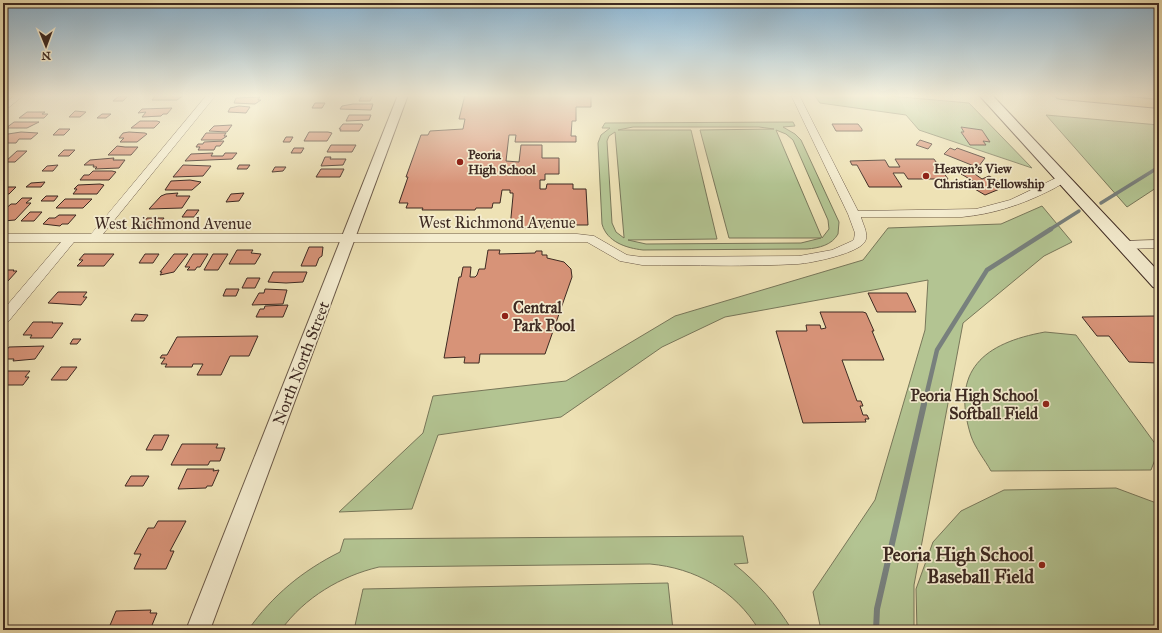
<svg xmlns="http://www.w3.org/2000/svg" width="1162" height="633" font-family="'IM FELL Great Primer',serif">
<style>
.green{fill:#b3c492;stroke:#78775a;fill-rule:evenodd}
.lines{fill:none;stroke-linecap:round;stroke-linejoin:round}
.stream-far2{stroke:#78807d;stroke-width:3.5}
.stream-far1{stroke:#78807d;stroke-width:4.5}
.stream{stroke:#78807d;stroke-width:6}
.building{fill:#d79378;stroke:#3e2a22}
.minor-casing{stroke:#6a5847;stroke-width:1}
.tertiary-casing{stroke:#6a5847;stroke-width:2}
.secondary-casing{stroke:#3e2a22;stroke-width:2}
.motorway-casing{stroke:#3e2a22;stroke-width:2}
.minor{fill:#f4eccf;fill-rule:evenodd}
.tertiary{fill:#f4eccf;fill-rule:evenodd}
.secondary{fill:#f4eccf;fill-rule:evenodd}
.motorway{fill:#e7c17a;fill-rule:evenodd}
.poi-dot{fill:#8f2418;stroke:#f4eccf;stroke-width:1.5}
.labels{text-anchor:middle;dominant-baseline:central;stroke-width:3.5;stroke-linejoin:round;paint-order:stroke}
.far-poi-label{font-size:13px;font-weight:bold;fill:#3e2a22;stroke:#f4eccf;text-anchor:start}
.street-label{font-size:16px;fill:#3e2a22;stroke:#f4eccf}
.poi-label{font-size:16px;font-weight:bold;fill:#3e2a22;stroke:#f4eccf;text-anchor:start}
.near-poi-label{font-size:19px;font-weight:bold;fill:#3e2a22;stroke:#f4eccf;text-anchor:end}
</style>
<rect width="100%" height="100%" fill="#eee2b5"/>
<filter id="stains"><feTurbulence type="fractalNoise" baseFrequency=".005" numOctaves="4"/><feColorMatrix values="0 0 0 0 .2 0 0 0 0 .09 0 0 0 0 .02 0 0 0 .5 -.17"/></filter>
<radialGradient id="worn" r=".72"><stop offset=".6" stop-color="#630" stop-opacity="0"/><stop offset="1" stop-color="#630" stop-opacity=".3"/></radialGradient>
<path class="green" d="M814,95H879L969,103L1032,168L919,130L906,115L820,103Z
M1046,115L1159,125V186L1127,207Z
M793,122L795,126L783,127L795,134L801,140L839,222L838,234C832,245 819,248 807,249L643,250C626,248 607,242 602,224L598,143L601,135L610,128H602L605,123ZM633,127H759L774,129L700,130L729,238H821L801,243L646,244L628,240L717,239L691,130H618ZM776,130L786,134L793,140L828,220L829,229L822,238ZM615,132L624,237V238L616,232L612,223L607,141L609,136Z
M1042,206L1072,242L1044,256L963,323L914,585V630H821L813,592L875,500L925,330L928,280L725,317L662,347L561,417L438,435L412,509L339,512L423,433L433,396L566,381L675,316L863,260L888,228L1001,224Z
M1045,332L1076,335L1159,449L1151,470L991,471C985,460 975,448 971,436C950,370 984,343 1045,332Z
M1116,488L1159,504V630H917L916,589L933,542L961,511L1004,490Z
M743,536L748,563L734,564C758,583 776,604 792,630H759C735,590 695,568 650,564L379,567C341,576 305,597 281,630H248C273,595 302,571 340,552L344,539Z
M668,583L673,630H354L363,589Z"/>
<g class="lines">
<path class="stream-far2" d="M1101,203L1159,167
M1049,230L1079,211"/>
<path class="stream-far1" d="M924,405L937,350L987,270L1051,229"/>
<path class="stream" d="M876,630L877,609L924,404"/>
</g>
<path class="building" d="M156,95H184L177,100H152Z
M362,95H373L370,101H359Z
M465,95H591V107H576V121H572L571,136H576V142H515L516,135H509L506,161L519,162L521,145H542V158H559V174H545V180H540V189H546L547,184H573V189H586L588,225H573V228H510L513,196V193H510V190H502L500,203H493L492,208H476L475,210H422L423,208H406L408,203H399L408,177H406L421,135H428L430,131L463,129L465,119H459Z
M119,96H128L123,101H113Z
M260,97L258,100H261L255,104L234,103L236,98Z
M315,103H325L322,108H312Z
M353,104H373L371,110L340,109L342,106Z
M239,106L250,107L246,113L228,112L230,108Z
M172,108L167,114H163L161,116L142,117L146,112L138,113L142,109Z
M75,111L86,112L80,117H69Z
M27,112H45L42,114H48L44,118H19Z
M102,114H111L106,118H97Z
M349,115H371L369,120L346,121Z
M140,121H157L160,122L154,128H131Z
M14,122H39L27,128H6Z
M343,124H362L363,125L359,131H340L341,129H339Z
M832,124H858L862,129V131H836Z
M232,125L227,132L209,131L214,126Z
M961,127L982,130L990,142L983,141L986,145H970L961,132H964Z
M59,129H70L64,135H53Z
M21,132L38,133L31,139H19L16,143H5L7,141H3V137L8,134Z
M129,132L145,133L147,134L137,142H120L124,138H119L123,133Z
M309,132H328L332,133L327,141H304Z
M206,133H226L224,136H227L221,140H201Z
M286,137H293L290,142H283Z
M920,140L932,144L928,149L916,145Z
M224,141L220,146H216L214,150H198L200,147H196L198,144H203L204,142Z
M331,145H356L352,152H327Z
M117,146L125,147H138L131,155H108Z
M294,148H304L301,153H291Z
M950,148L955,150L957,148L985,158L979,166H974L944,154Z
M64,150H75L69,156H58Z
M17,151H27L15,162H5Z
M213,153L211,156H223L225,153H237L232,159L185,161L191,154Z
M325,157H331L330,159H346L343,165L321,166Z
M114,158L113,160H125L119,168L95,169L97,167H93L94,165H84L90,160Z
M895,159H934L948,179H908L904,173H893L902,187H869L857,165H852L850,161L885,160L889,167H900Z
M58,165L53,171H42L47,166Z
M183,165L211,166L203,176L173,177Z
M239,165H250L247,169H237Z
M275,167H286L283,171L272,172Z
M321,169H344L340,177H316Z
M969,170L982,179L989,176L1007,186L985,195L968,185L975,182L961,174Z
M93,171H112L116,172L109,180H80L84,175H89Z
M190,180L201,182L192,190H165L171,181Z
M45,182L41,187H26L31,183Z
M78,185L100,184L104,185L97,194H73L77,189H74Z
M8,187H16L9,194H3Z
M178,193L176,196H190L182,208L149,209L161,196L166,194Z
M244,193L239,201L226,202L231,194Z
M46,196H58L54,201H41Z
M22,198H32L26,203H31L15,220L3,221V211L11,204H16Z
M65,199H92L83,208H56Z
M187,210H199L194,217H182Z
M30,212H42L34,221H21Z
M59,215H76L68,224H62L60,226L43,224L49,218H55Z
M147,218H164L158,227H140Z
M309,247H323L322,256L319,258L316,266H301Z
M237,250H253L251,253L261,254L255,264H229Z
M488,250H500L499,254L535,253L536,251H542V255H547V258L564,262L571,269L572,277L545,354H480L479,363H464L465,357L444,358L459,277H461L463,267H471L470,277H475L477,275L479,269H485Z
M84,254H114L104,266H77L83,260H79Z
M145,254H159L153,263H139Z
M174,254H188L174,272L160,275L162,272H160Z
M193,254H208L200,267H197L195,270H187L190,267H185Z
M213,254H228L218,270H204Z
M3,270H14L13,271H17L8,281L3,282Z
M273,272H307L303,282L286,283L268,282Z
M247,278H260L255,288H242Z
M226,289H239L236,296H223Z
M265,289L287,290L283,304L252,305L259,293H264Z
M58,292H87L83,297H87L81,305L48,303Z
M868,293H907L916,312H877Z
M288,305L283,317H256L260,309H264L265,306Z
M820,312H863L866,313L874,331H872L884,360H842L857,401H861L863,406H860L863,415H867L869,419H865L866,422L803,423L776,331H807L806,325H820L821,329L826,328Z
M135,314L148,315L144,321H131Z
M1155,316L1159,318V364L1158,363L1129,362L1109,336H1097L1082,317Z
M33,322H53L52,323H63L52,338H30L32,335H23Z
M258,336L249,356H230L221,375H197L203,364H193L192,367H165L167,364H161L165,358H160L162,355H167L177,337Z
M73,339H81L77,344H70Z
M44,346L35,359L13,361L14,359H3V355L9,347Z
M61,367H77L67,380H51Z
M3,371H30L25,377H29L23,385H3Z
M154,435H169L162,450H146Z
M182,444H218L216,448H225L220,461H210L208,465H171Z
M187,469H214L213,471L219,470L212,486H207L206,488L178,489Z
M131,476H149L143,486H125Z
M158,521H186L170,551H174L166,569H134L141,554H134L148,528H154Z
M151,610L150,613H157L150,630H108L116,611Z"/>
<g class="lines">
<g class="minor-casing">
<path id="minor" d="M15,95H24L3,112V105Z
M207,95H216L103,234H577L594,236L627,255L642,257L799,256L832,250L852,241L854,239L855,233L848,214L791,95H799L858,211L976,209L1010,200L1058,177H1066L1067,179C1063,184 1055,188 1049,191C1021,205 993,214 962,217H861C863,225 870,236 864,243C855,254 812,263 798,264C746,267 694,265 642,265L620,261L587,242H74L8,322L3,324V310L61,242H3V234H91Z
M1159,240V248L1125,249L1119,245L1125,241Z"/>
</g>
<g class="tertiary-casing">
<path id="tertiary" d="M398,95H408L210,630H186Z"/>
</g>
<g class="secondary-casing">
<path id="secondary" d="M979,95H992L1159,272V289L1153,287Z"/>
</g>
<g class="motorway-casing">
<path id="motorway" d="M1055,95H1109L1159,100V108L1062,99L1057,98Z"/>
</g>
<use href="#minor" class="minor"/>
<use href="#tertiary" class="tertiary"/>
<use href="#secondary" class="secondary"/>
<use href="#motorway" class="motorway"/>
</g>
<linearGradient id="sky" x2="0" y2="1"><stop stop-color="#8bb6d5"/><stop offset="0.52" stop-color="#f7f2de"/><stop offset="1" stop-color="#f7f2de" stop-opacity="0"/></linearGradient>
<rect width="1162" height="184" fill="url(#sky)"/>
<g class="poi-dot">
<circle cx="460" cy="162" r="4"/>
<circle cx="926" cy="176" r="4"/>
<circle cx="505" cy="316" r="4"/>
<circle cx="1046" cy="404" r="4"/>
<circle cx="1042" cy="565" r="4"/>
</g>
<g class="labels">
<g class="far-poi-label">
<text x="468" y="155">Peoria<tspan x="468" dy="15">High School</tspan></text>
<text x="934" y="169">Heaven's View<tspan x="934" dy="15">Christian Fellowship</tspan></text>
</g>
<g class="street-label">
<text x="497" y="222">West Richmond Avenue</text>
<text x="173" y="223">West Richmond Avenue</text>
<text transform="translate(301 363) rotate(-69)">North North Street</text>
</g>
<g class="poi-label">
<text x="513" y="307">Central<tspan x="513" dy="18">Park Pool</tspan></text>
<text x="1038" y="395" text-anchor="end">Peoria High School<tspan x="1038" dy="18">Softball Field</tspan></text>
</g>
<g class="near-poi-label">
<text x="1034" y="554">Peoria High School<tspan x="1034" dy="22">Baseball Field</tspan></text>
</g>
</g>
<rect width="1162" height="633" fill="none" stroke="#eee2b5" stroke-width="16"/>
<rect x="4" y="4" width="1154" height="625" fill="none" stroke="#3e2a22" stroke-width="2"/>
<rect x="8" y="8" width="1146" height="617" fill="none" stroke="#3e2a22"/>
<g transform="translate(46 46) rotate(179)" stroke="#f4eccf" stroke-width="3" paint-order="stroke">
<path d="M0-3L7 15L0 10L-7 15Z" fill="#3e2a22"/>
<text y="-6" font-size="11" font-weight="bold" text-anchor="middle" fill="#3e2a22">N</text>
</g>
<rect width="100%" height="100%" filter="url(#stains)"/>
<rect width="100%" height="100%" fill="url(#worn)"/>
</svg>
